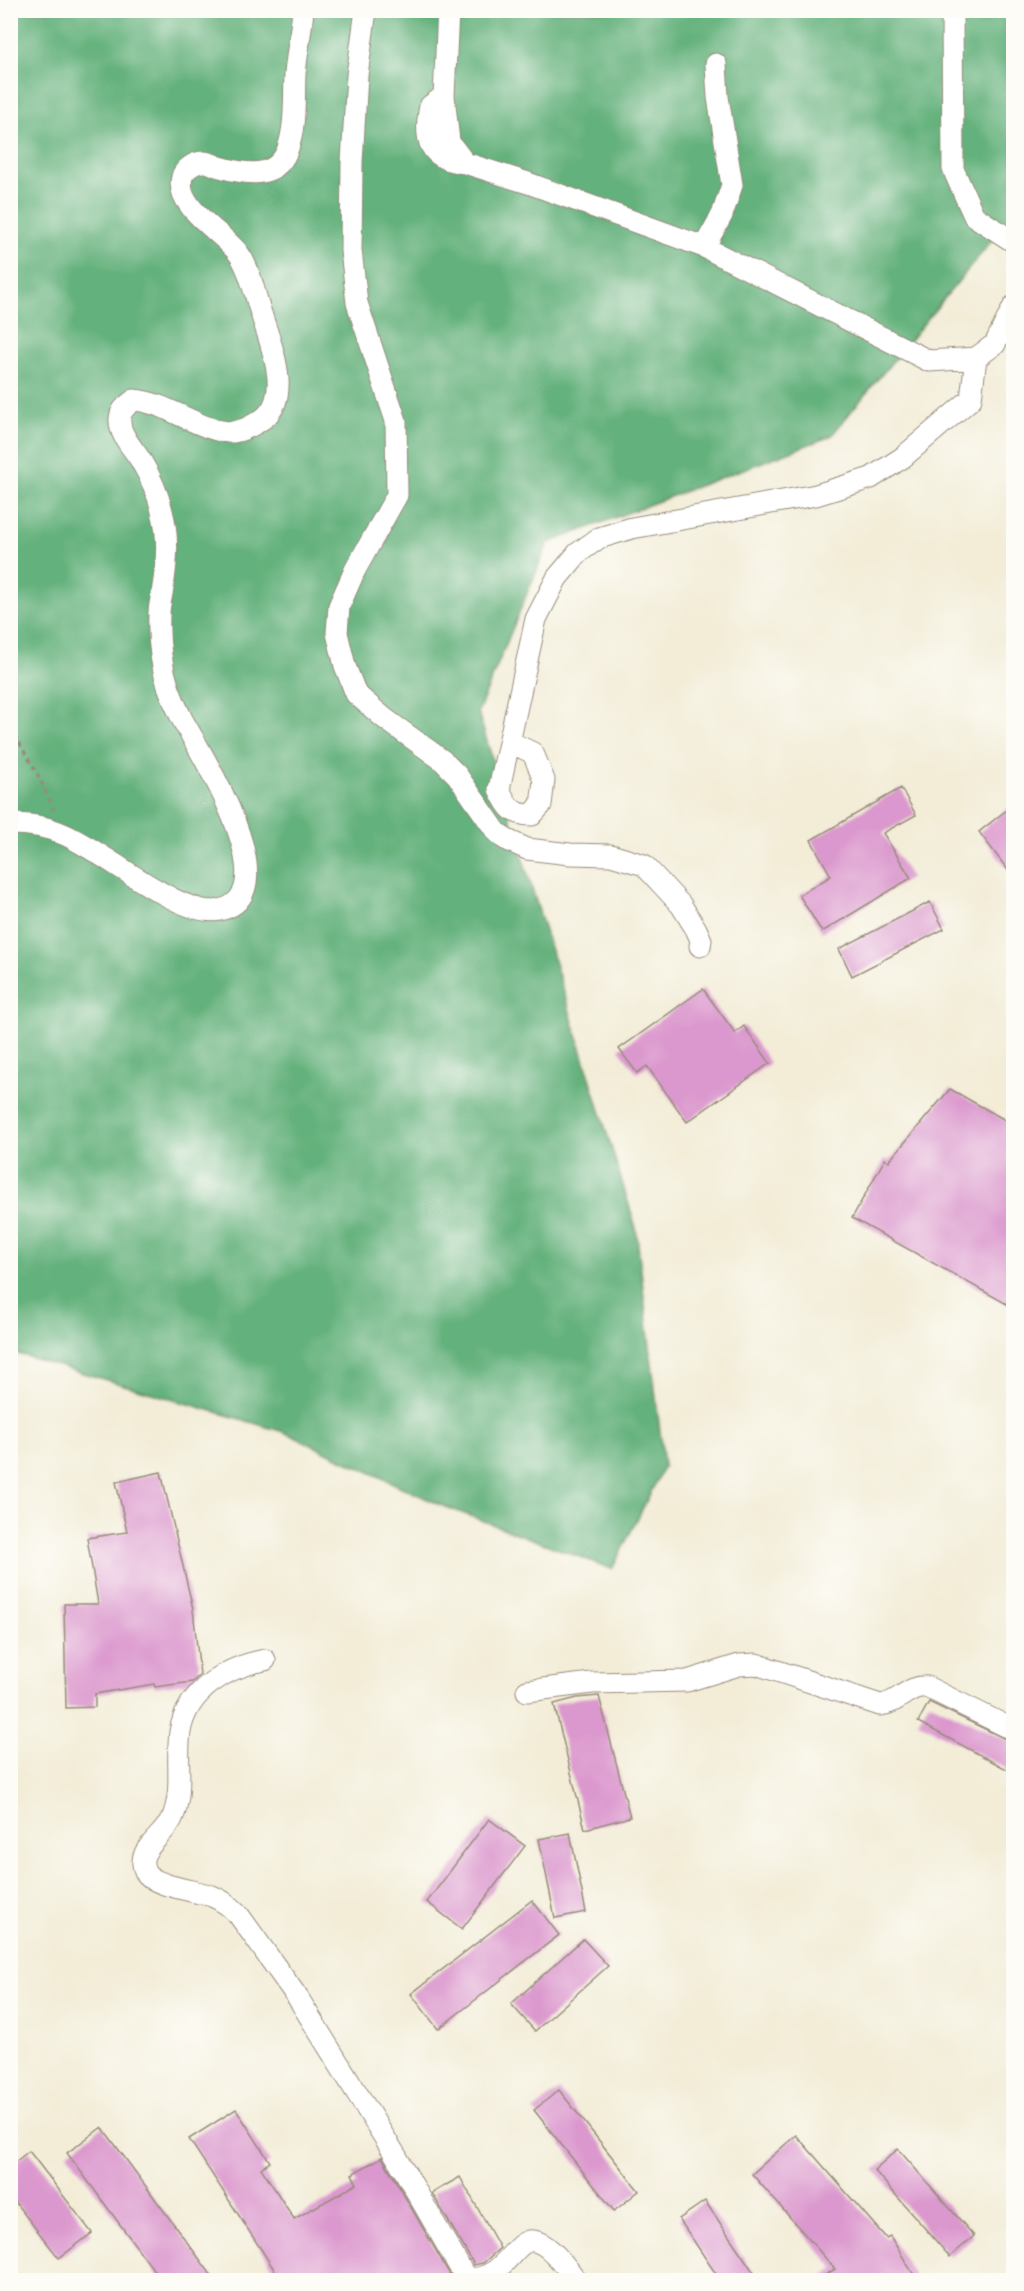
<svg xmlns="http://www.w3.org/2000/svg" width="1024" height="2291" font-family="Pangolin,sans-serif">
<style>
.forest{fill:#63b17b;stroke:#4f6e4c;stroke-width:1.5}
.building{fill:#db98ce}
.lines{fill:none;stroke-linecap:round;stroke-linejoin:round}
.minor-casing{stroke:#978c7b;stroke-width:23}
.path{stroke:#978c7b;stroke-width:3;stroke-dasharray:4.5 4.5;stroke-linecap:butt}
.minor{stroke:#fff;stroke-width:21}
</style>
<rect width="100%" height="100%" fill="#fdfcf7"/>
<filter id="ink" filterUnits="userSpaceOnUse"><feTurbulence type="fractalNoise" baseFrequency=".0167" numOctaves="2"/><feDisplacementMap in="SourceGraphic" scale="12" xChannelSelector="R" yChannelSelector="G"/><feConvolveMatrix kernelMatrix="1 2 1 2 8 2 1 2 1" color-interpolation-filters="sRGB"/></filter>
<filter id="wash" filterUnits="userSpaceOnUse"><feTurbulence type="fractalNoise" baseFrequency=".008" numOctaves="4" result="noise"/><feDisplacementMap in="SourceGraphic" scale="24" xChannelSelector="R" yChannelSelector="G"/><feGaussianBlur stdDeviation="1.35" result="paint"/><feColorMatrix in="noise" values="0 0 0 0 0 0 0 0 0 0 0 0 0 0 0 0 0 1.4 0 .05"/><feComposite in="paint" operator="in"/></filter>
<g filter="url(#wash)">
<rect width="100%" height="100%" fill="#f3edd8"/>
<path class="forest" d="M10,11H1013V215L831,436L548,543L478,712L636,1228L664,1466L612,1569L438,1504L284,1432L11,1352Z"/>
<g id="blocks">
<path class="building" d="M901,788L916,815L883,833L911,878L822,932L799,895L831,876L811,840Z
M1014,804V878L979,832Z
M930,902L944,929L852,976L839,949Z
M703,989L735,1033L744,1026L770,1063L687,1122L647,1066L637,1073L619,1049Z
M950,1089L1014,1125V1308L852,1218L885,1159L889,1161Z
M161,1472L193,1609L200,1675L192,1682L155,1687L154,1684L95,1694V1707L66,1708L64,1604H98L87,1538L127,1532L116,1482Z
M599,1696L630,1817L585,1829L554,1704L577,1698Z
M929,1702L1014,1743V1773L918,1722Z
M489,1819L525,1846L462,1929L427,1902Z
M570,1833L586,1912L555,1918L539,1839Z
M532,1900L559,1935L438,2029L411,1994Z
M583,1939L608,1966L535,2031L511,2004Z
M559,2090L639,2191L614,2211L534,2110Z
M236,2109L270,2162L261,2168L294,2219L357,2184L352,2174L382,2157L453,2280H411L408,2275L398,2280H281L189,2139Z
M102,2127L215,2280H161L67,2153Z
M796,2135L886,2238L890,2236L917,2280H817L835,2269L752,2174Z
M898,2149L974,2236L950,2257L874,2170Z
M29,2151L92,2233L59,2258L10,2196V2166Z
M460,2177L500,2248L483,2263L474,2265L432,2193Z
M705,2201L759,2280H720L679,2219Z"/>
</g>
</g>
<g filter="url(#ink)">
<use href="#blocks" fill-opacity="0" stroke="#978c7b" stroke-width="1.5"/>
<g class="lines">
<g class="minor-casing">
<path id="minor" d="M366,10L357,75L352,162L351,250L357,303L396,421L397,495L355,570L339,606L337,633L345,666L356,694L384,718L442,760L457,775L496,831L505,839L527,849L570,854L611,855L644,865L681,905L696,929L701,940L700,946
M448,10L444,96L449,142L465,163L528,183L704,247
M952,10L953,169L974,216L1014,242
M716,64L718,97L732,185L722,215L704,247L929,361L976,358
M444,96L430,106C423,140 429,160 465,163
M510,742L533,753L544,780L541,805L532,815C511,815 507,806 499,789L536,619L557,578L578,553L599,538L632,528L816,495L871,478L902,458L971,399L976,358L995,344L1014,306
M10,824C29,824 46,826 63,834C103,850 181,919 220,910C291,894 200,752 182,719C177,709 172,697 168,686C161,664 158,637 159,614C159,605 162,596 163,587C167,561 169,537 162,511C158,494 150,476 141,461C134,449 120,436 120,422C119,411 126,406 134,400C167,402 202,433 233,432C242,431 250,427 258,422C297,401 269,341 260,310C254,292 250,269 239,254C224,233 174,207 182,177C184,169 195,162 203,162C208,161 215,166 220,167C244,174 275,180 287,151C296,128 294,98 295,74C297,53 301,32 303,10
M265,1660C227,1667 187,1690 180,1732C176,1759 183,1788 174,1814C167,1836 134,1849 145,1871C153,1887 195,1890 212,1896C222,1900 230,1906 238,1914L298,1998L396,2156L463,2273L471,2279C524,2276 513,2194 576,2280
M527,1691L592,1683L687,1681L739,1665L756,1664L880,1705C899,1704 907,1685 927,1687L1014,1730"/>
</g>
<path class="path" d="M10,727L36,771L54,810"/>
<use href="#minor" class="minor"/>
</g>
</g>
<rect width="1024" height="2291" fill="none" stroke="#fdfcf7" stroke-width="36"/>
</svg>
